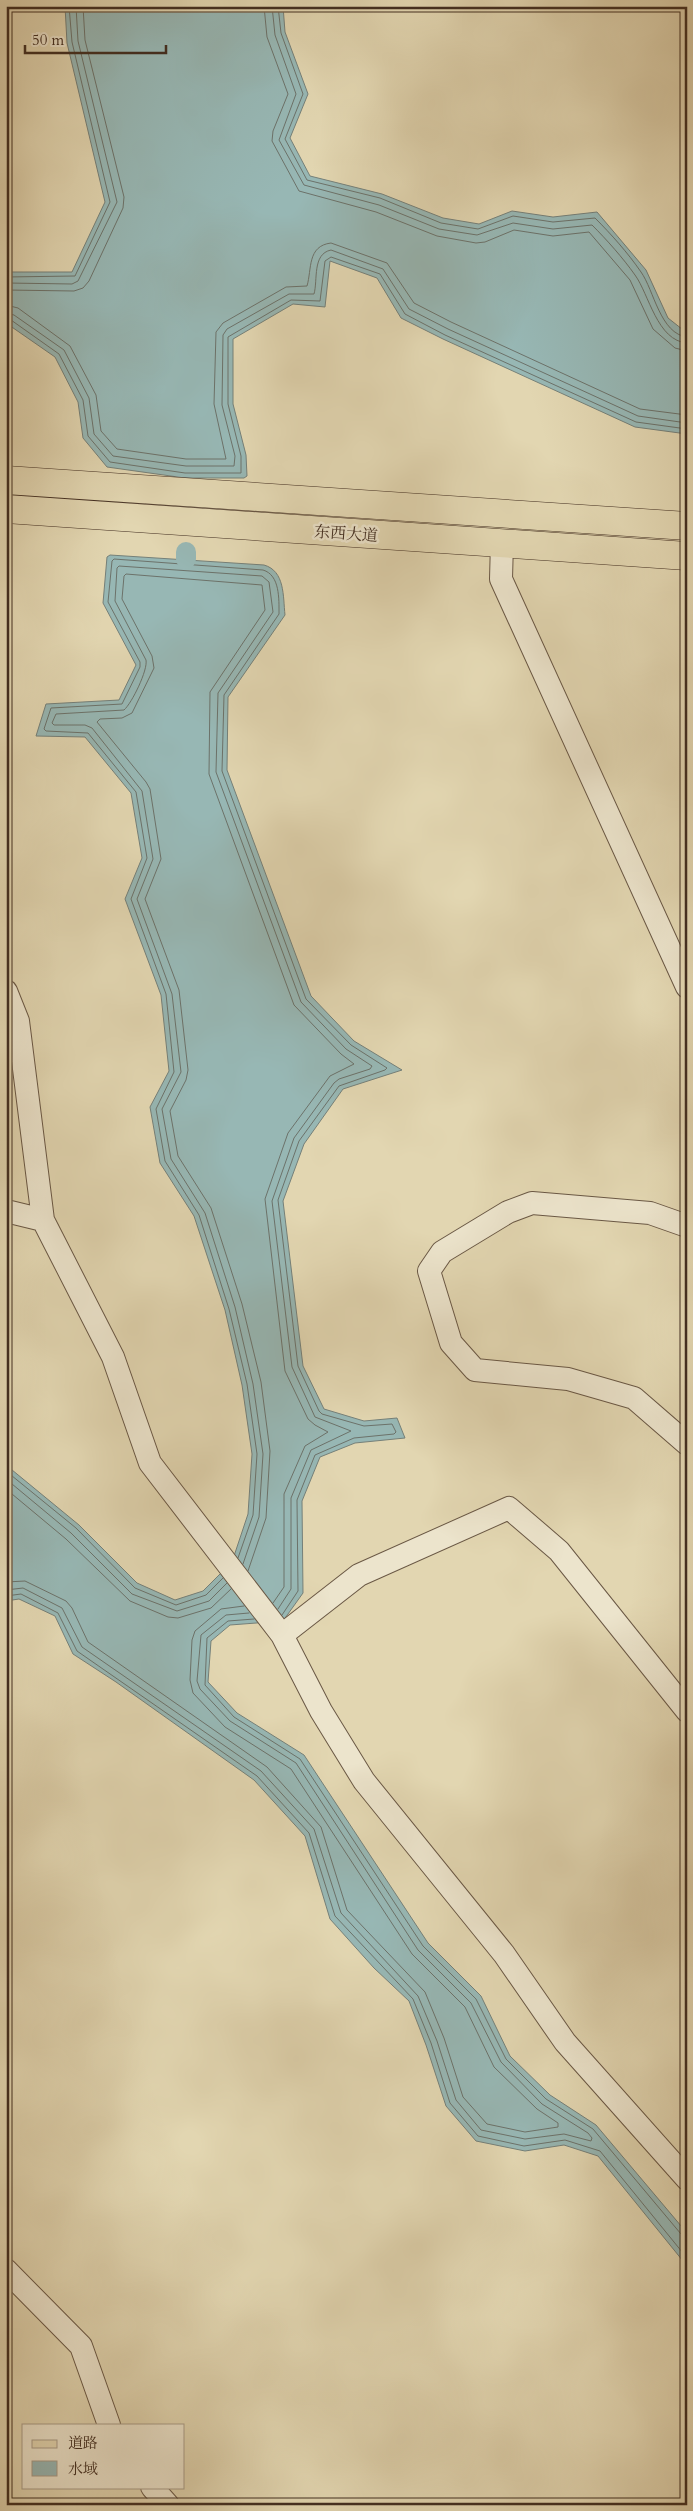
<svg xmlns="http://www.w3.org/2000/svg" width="693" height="2511" font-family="Cardo,'Noto Serif SC',serif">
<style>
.water{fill:#97b7b4;stroke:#758079}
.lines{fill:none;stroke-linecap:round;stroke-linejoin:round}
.shore{stroke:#6c726a;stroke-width:1}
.canal{stroke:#97b7b4;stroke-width:20}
.minor-casing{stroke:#6a5845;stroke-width:24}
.major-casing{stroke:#422e21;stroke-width:29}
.minor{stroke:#ece4cc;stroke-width:22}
.major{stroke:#e2d6b1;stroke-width:28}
.labels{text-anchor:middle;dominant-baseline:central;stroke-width:5;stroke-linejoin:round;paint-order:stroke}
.street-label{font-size:16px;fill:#422e21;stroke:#ece4cc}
</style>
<rect width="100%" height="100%" fill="#e2d6b1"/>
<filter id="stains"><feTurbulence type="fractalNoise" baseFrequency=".004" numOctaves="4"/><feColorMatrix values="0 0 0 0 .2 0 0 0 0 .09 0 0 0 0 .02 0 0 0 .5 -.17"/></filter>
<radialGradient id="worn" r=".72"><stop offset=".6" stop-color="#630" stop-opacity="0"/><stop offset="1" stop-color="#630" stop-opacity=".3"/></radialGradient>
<path class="water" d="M65,6H283L285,32L308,94L290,138L310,176L382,194L443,218L479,224L512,211L553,217L597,212L646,270L668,318L687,333V434L635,427L443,339L401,318L377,278L330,261L325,307L293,304L233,339V404L246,455L247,476L244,478H185L107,467L83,438L78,402L55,357L6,323V272H72L105,202L67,43Z
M110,555L264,565C285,571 283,596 285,615L228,697L227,770L311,996L354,1041L402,1070L343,1089L304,1144L283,1201L303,1366L324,1409L364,1421L397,1418L405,1438L355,1443L320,1457L302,1501L303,1593L283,1621L230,1625L211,1641L208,1682L237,1713L304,1755L428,1943L481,1996L510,2056L550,2095L596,2125L687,2233V2266L598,2156L564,2145L525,2151L476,2141L446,2106L426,2045L409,2001L374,1968L330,1919L305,1836L254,1780L116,1682L73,1654L55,1616L19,1599L6,1601V1465L79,1525L137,1583L175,1600L203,1591L232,1562L248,1514L252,1454L242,1385L225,1310L194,1216L160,1163L150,1107L169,1071L161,995L125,899L142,858L131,793L85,737L36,736L46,704L119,700L136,665L103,603L107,557Z"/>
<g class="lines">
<path class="shore" d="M264,6L267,37L288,94L273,131L272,141L299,191L376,212L437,236L476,243L485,242L514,230L553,236L589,232L630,280L653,329L675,348L687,351
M272,6L275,35L296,94L279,140L304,185L379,205L439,229L477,235L513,223L553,229L592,225C607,240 623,258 635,275C649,294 657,341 687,343
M278,6L281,33L303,94L285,139L307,180L380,198L441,223L478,229L513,216L553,222L595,218C611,234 628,253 641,272C654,290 660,334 687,337
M6,277L75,276L110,202L72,42L69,6
M6,283L72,284L78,281L117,202L78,41L76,6
M6,290L74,291L83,288L89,281L123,208L124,197L85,40L83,6
M6,305L18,308L70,346L96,395L101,431L117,449L186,459H226L214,404L216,332L223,323L286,287L307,286C312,269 307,246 331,243L387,263L414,303L451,322L640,409L687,415
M6,313L14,315L64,350L89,398L94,434L113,456L186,466H234L235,456L222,405L223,335L227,329L289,294H314C318,280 312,254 331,250L383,269L409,309L448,329L638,416L687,423
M6,319L11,320L59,354L83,400L88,436L110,462L185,473H241V456L228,404V337L291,300L320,301L325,261L331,257L380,274L405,314L445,335L636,422L687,429
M6,1471L76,1528L135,1588L176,1605L206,1595L223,1578
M6,1479L71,1533L132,1594L177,1611L209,1601L227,1583
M6,1489L66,1539L130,1601L168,1617L178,1618L211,1608L231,1589
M238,1558L253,1515L257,1454L247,1384L229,1309L199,1215L165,1161L156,1109L174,1072L166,994L131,899L147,858L136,792L88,733L46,731L44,729L51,708L122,704L140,667V662L108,602L112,561L114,559L263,570C280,575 279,599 279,614L224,695L222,771L306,999L351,1045L387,1068L385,1070L339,1086L299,1141L278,1200L298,1366L319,1411L322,1414L364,1426L392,1424L396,1432L394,1434L354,1438L315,1455L297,1500L298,1591L282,1615
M243,1564L259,1517L263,1454L253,1384L235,1307L205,1213L171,1159L162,1109L181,1072L172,994L137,899L153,859L142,791L92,728L85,725H54L52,723L56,714L124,710C132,703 148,670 146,660L115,601L117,568L119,566L262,576L269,582L273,612L218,693L216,772L301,1002L346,1049L372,1066L370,1069L339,1079L334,1083L294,1138L272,1201L292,1367L315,1417L351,1431L311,1450L291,1498V1589L278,1609
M248,1571L266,1518L270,1451L261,1382L242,1304L211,1208L178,1156L170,1111L186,1080L188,1070L179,990L145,899L161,859L150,789L146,782L97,722L100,719L122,718L132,713L154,668L152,656L122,599L124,576L126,574L262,585L265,610L210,692L209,774L294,1005L341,1054L354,1064L330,1076L288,1133L265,1199L285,1371L308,1419L315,1425L328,1432L305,1446L284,1494V1587L273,1603
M6,1582L25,1581L66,1601L72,1608L88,1642L267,1767L321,1827L347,1910L425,1992L444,2038L463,2097L487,2124L525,2132L558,2127V2123L537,2109L494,2067L465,2007L412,1954L291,1769L225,1727L193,1693L190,1680L192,1640L195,1631L221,1609L244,1606
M6,1590L23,1588L62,1608L82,1647L261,1771L314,1829L341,1913L418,1996L437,2041L456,2100L481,2130L525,2139L564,2134L591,2141L592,2138L588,2133L542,2104L501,2062L471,2003L418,1950L296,1763L230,1721L200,1689L197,1681L201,1635L226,1615L249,1613
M6,1596L21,1594L58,1613L77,1651L257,1776L309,1833L335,1916L413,1999L431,2043L450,2103L478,2136L524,2146L565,2140L600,2151L687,2258
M254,1619L228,1621L207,1638L205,1685L234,1717L300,1759L423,1946L476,1999L506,2059L546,2099L593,2129L681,2234L687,2236"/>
<path class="canal" d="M186,559V552"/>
<g class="minor-casing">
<path id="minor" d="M502,542L501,579L687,987
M6,991L18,1021L43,1220L113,1357L150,1463L282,1635L321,1711L364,1781L504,1954L565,2042L687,2179
M6,1211L43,1220
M687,1226L650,1213L532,1203L508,1212L442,1252L429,1271L451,1343L475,1370L568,1379L634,1398L687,1444
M282,1635L359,1575L509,1508L559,1551L687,1711
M6,2270L81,2346L109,2425
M152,2487L168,2505"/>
</g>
<g class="major-casing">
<path id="major" d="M6,480L687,526
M6,509L687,556"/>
</g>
<use href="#minor" class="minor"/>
<use href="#major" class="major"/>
</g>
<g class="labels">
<g class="street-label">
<text transform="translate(346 534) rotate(4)">东西大道</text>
</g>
</g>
<rect width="693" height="2511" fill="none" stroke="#e2d6b1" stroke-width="25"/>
<rect x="8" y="8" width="678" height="2496" fill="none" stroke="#422e21" stroke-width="2.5"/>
<rect x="12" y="12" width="668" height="2486" fill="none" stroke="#422e21"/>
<rect x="22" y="2424" width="162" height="65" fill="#ece4cc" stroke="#a89b88"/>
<rect x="32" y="2440" width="25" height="8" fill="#e2d6b1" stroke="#a89b88"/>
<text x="68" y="2448" font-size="15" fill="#422e21">道路</text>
<rect x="32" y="2461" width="25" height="15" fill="#97b7b4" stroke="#a89b88"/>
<text x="68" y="2474" font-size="15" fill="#422e21">水域</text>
<path d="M25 45v8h141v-8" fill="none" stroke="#422e21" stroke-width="2.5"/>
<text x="32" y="45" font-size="15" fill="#422e21" stroke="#ece4cc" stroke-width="4" paint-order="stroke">50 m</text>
<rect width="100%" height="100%" filter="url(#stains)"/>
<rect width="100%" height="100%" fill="url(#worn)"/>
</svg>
